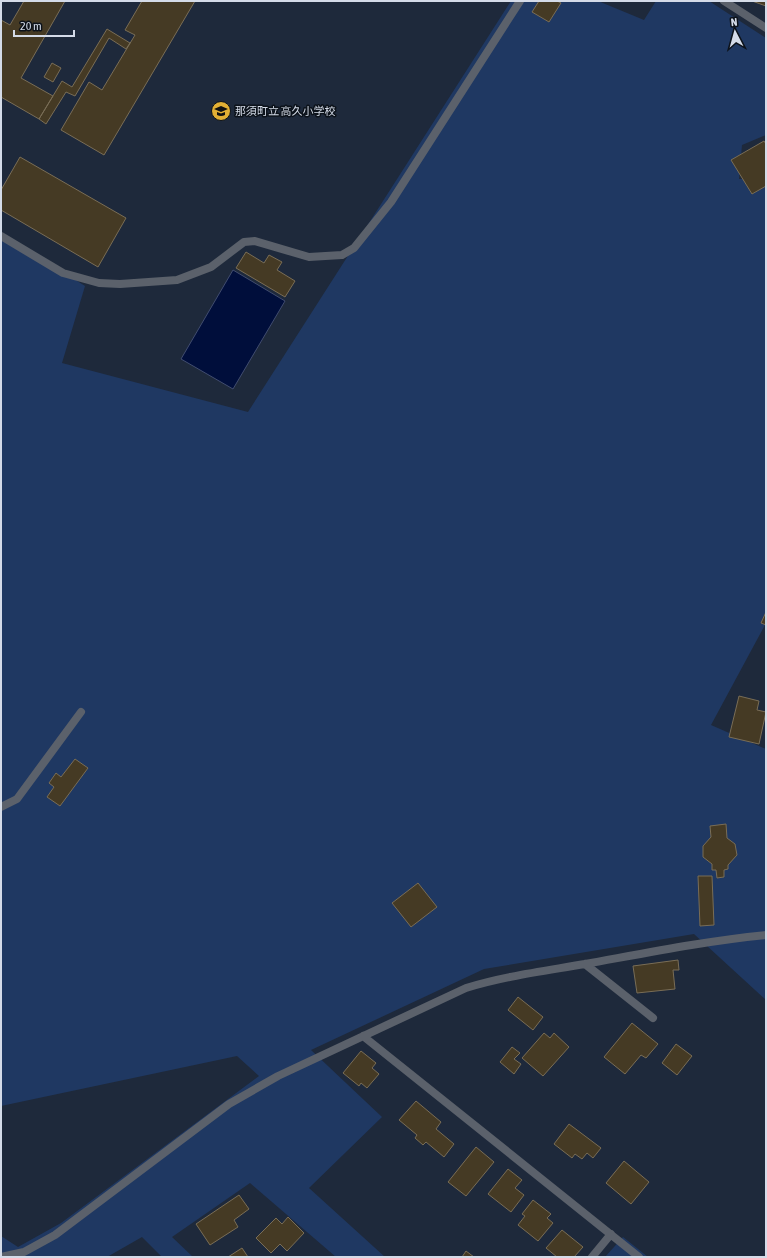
<svg xmlns="http://www.w3.org/2000/svg" width="767" height="1258" font-family="'Asap Condensed','Noto Sans JP',sans-serif">
<style>
.green{fill:#1f3862}
.water{fill:#000e3b;stroke:#404c6f}
.building{fill:#453a24;stroke:#796d56}
.lines{fill:none;stroke-linecap:round;stroke-linejoin:round}
.service{stroke:#5b616b;stroke-width:8}
.labels{text-anchor:middle;dominant-baseline:central;stroke-width:3;stroke-linejoin:round;paint-order:stroke}
.poi-label{font-size:11px;fill:#d4dbe8;stroke:#0c121a;text-anchor:start}
</style>
<rect width="100%" height="100%" fill="#1e293b"/>
<path class="green" d="M511,1H598L644,20L656,1H709L766,38V135L742,145L739,179H766V623L711,725L766,749V1000L694,934L484,969L311,1050L382,1117L309,1188L385,1257H336L250,1183L172,1237L193,1257H162L142,1237L107,1257H1V1236L18,1247L61,1223L259,1076L237,1056L1,1106V232L85,286L62,363L248,412Z
M623,1237L648,1257H605Z"/>
<path class="water" d="M233,270L285,301L233,389L181,359Z"/>
<path class="building" d="M24,1H65L21,78L53,96L39,119L1,97V20L10,25Z
M142,1H195L104,155L61,130L89,82L102,90L135,35L125,30Z
M539,1H557L561,3L549,22L532,12Z
M752,1H766V6Z
M107,29L130,43L126,49L109,38L75,96L66,92L46,124L39,119L62,81L72,87Z
M52,63L61,68L53,82L44,77Z
M764,141L766,144V186L752,194L731,160Z
M20,157L126,218L98,267L1,210V190Z
M246,252L264,263L269,255L282,262L277,270L295,281L285,297L236,268Z
M766,612V625L761,623Z
M739,696L759,701L757,710L766,712L759,744L729,737Z
M75,759L88,768L60,806L47,797L54,787L49,783L56,773L61,777Z
M726,824L727,838L735,844L737,855L728,865V869L724,870V877L717,878L716,870H712V864L703,857V846L711,837L710,826Z
M698,876H712L714,925L700,926Z
M418,883L437,907L411,927L392,903Z
M678,960L679,970H673L675,989L637,993L633,966Z
M518,997L543,1017L533,1030L508,1010Z
M632,1023L658,1044L646,1058L641,1055L625,1074L604,1057Z
M544,1033L550,1038L554,1033L569,1047L543,1076L522,1058Z
M676,1044L692,1056L677,1075L662,1063Z
M512,1047L520,1053L514,1059L521,1064L514,1074L500,1062Z
M361,1051L376,1063L372,1068L379,1074L367,1088L361,1083L359,1086L343,1073Z
M416,1101L441,1122L436,1129L454,1144L444,1157L426,1142L423,1145L415,1138L417,1135L399,1120Z
M569,1124L601,1148L593,1158L587,1153L582,1159L575,1154L572,1158L554,1144Z
M476,1147L494,1162L466,1196L448,1182Z
M624,1161L649,1182L631,1204L606,1183Z
M508,1169L522,1180L515,1188L524,1195L511,1212L488,1194Z
M239,1195L249,1209L234,1220L238,1227L210,1245L196,1224Z
M533,1200L551,1214L547,1218L553,1223L538,1241L518,1225L525,1216L522,1214Z
M288,1217L304,1233L287,1251L280,1244L271,1253L256,1238L276,1218L282,1224Z
M562,1230L583,1247L574,1257H557L546,1248Z
M242,1248L248,1257H228Z
M466,1251L474,1257H462Z"/>
<g class="lines">
<path class="service" d="M724,1L766,28
M1,236L63,273L99,283L120,284L177,280L211,267L244,242L255,241L309,257L342,255L354,248L391,202L520,1
M1,807L17,799L81,712
M585,964L653,1018
M363,1036L639,1257
M1,1257L24,1252L55,1235L229,1104L278,1076L466,988C505,976 545,971 585,964C646,953 705,941 766,935
M592,1257L611,1234"/>
</g>
<defs>
<g id="school-disc" transform="scale(1)"><circle r="9.5" fill="#e2af34" stroke="#0c121a"/><path d="M0-5L7-2L0 1L-7-2ZM-4 1L0 2.5L4 1V4Q0 6-4 4Z" fill="#111"/></g>
</defs>
<g fill-rule="evenodd">
<use href="#school-disc" x="221" y="111"/>
</g>
<g class="labels">
<g class="poi-label">
<text x="235" y="111">那須町立 高久小学校</text>
</g>
</g>
<rect width="767" height="1258" fill="none" stroke="#d4dbe8" stroke-width="4"/>
<g transform="translate(735 32) rotate(354)" stroke="#0c121a" stroke-width="3" paint-order="stroke">
<path d="M0-3L7 15L0 10L-7 15Z" fill="#d4dbe8"/>
<text y="-6" font-size="11" font-weight="bold" text-anchor="middle" fill="#d4dbe8">N</text>
</g>
<path d="M14 30v6h60v-6" fill="none" stroke="#d4dbe8" stroke-width="2"/>
<text x="20" y="30" font-size="12" fill="#d4dbe8" stroke="#0c121a" stroke-width="3" paint-order="stroke">20 m</text>
</svg>
